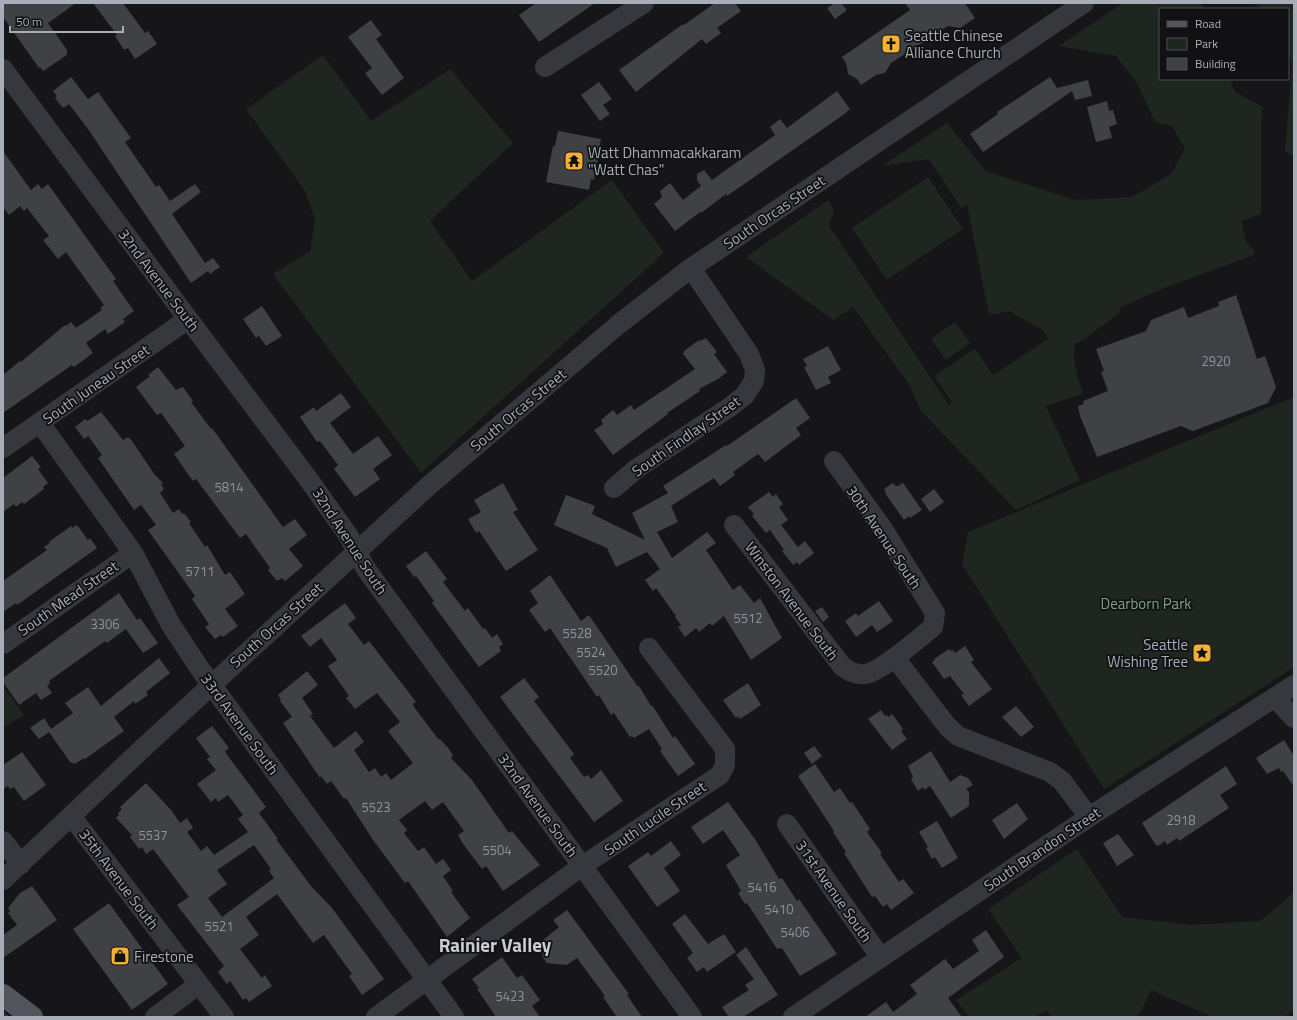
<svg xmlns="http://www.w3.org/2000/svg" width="1297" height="1020" font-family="'Titillium Web',sans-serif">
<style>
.green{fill:#1e261f}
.building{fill:#404145;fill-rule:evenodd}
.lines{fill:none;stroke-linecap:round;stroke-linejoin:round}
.minor{stroke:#37383d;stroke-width:20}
.major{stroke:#53555c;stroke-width:22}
.tram{stroke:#4a4c52;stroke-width:1}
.labels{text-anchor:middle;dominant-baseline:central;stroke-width:3.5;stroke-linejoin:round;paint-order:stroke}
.number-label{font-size:13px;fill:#8e929b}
.poi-label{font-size:15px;fill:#a8adb8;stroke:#111113;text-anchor:start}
.street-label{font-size:15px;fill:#a8adb8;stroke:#111113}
.park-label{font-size:15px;fill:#7fa381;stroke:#111113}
.district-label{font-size:19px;font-weight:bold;fill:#c9ccd4;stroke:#111113}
</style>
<rect width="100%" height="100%" fill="#161618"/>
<path class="green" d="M1123,3H1202L1204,9H1160V79H1230L1235,92L1263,107L1261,123V214L1241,221L1246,242L1255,252L1254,255L1164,288L1121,307L1119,313L1086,338L1075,344C1072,362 1078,377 1083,394L1046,406L1080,480L1016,510L921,411L909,384L853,307L833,320L746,257L828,200L834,210L829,226L949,405L952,402L934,376L975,349L993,375L1048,339L1043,330L1013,314L1012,311L989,315L967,204L961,208L929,159L882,166L947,123L986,171L1075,200L1132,197L1171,174L1185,149L1172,126L1155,122L1137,83L1116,56L1059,46Z
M1253,3H1294V156L1285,151L1292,65L1288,51V9H1262Z
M323,55L371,121L450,69L513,143L430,221L472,281L612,180L664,253L421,473L273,274L310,251L315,220L305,191L246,109Z
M928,177L963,229L887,280L852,228Z
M955,322L970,343L946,360L931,339Z
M1294,397V667L1104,789L962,564L968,532Z
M3,686L24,715L3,728Z
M1077,849L1122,917L1191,925L1260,921L1294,892V1010L1285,1017H1213L1151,990L1140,1013L1134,1017H1051L1047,1011L1033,1017H969L956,1000L1022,958L988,909Z"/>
<path class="building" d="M3,3H76L48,23L67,50V55L43,71L40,67L39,68L3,17Z
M93,3H123L145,33L148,31L157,44L135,59L128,48L124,50L115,36L117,35Z
M536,3H595L539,42L519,15Z
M715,3H735L741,11L717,28L721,33L706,44L702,39L636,92L619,70L683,24L684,25Z
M835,3H841L847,10L835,19L827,8Z
M905,3H965L975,18L960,28L948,26L891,63L885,73L876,75L861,85L857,79L848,74L846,63L842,57L910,10Z
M371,20L382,35L376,39L404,78L382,95L365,73L372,68L348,37Z
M71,77L88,99L98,92L131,138L125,142L156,187L159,185L170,201L195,184L201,192L172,214L205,263L213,258L220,267L210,274L208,271L191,283L88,129L69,104L63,108L55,98L57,96L53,91Z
M1050,77L1057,88L1088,80L1092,96L1075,100L1072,91L983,152L970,134L998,114L997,112Z
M599,82L612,99L603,105L610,114L600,121L581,95Z
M837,91L850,109L843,115L727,196L726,194L701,213L700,212L675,231L654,204L662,197L660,191L670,183L683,200L701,186L697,180V174L704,170L712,180L775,135L770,127L780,119L787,128Z
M1107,101L1109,111L1113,110L1117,124L1109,127L1112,138L1096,142L1087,107Z
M558,131L601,139L594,180L591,179L589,190L546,182L553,146H555Z
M3,151L31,190L38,184L42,189L48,184L116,279L113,281L134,311L123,319L125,322L108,334L105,329L86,343L93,353L74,367L72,365L3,413V375L20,361L21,362L65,325L66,326L71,322L76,328L102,310L100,308L104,305L66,252L58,259L43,240L49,236L27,208L24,211L20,206L9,215L3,207Z
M1236,295L1257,359L1265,356L1276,387L1268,403L1193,431L1181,426L1097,457L1080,416L1078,406L1084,404L1083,401L1108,391L1101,372L1104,371L1096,349L1146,331L1151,320L1184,307L1188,318L1219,306L1218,302Z
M262,306L282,336L266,346L259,336L256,338L243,319Z
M706,338L717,352L714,354L727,372L718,379L699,389L700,391L667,413L668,414L613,455L594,430L603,424L601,420L613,410L617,415L631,405L634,410L695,369L683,354L684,351L699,340L700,341Z
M828,346L841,370L828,377L831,383L816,390L804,367L807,366L803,359Z
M158,367L176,390L183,387L193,401L191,402L211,429L212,428L283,527L295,519L307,535L289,549L303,566L285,581L282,578L277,581L268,570L270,568L246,534L240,538L196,479L193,481L174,454L185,446L161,413L157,415L136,387L150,376L148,375Z
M341,393L351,407L330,423L353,454L378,436L392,455L373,469L380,479L355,497L334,469L338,465L320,441L317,442L300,417L314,407L316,411Z
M796,398L810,418L796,428L801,435L765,462L758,454L733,472L735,475L720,486L714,478L671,506L678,522L657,532L672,558L707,532L716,543L706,550L733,590L740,585L754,603L760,598L782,638L751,660L724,616L712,626L710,623L699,632L696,628L685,637L678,627L681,625L675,617L676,616L656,588L653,591L645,580L660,569L647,552L616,567L607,548L554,525L566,495L595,506L592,514L645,540L632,513L668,493L663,486L726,445L727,446Z
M101,412L123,440L128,437L132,441L155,475L163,483L161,484L164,489L160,493L173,513L179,509L182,514L184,513L191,522L189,523L205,547L207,545L225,575L230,572L245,594L225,609L238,626L223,637L221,635L215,639L205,627L209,624L192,599L195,596L148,530L156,525L141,505L134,510L98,458L102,455L88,436L84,439L75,427L85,419L87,421Z
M32,456L41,467L38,469L48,483L43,487L44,489L24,504L22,502L16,507L14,504L3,512V478Z
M503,483L518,510L513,512L538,550L506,571L479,531L476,533L468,519L481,512L474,500Z
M893,483L896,486H898L903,483L922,510L910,518L909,516L904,520L885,493L886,492L884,489Z
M934,489L944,502L930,512L921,499Z
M769,492L773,497L776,494L783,504L779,507L788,520L781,525L798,547L805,541L814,553L799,565L797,562L793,565L782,551L784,550L770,530L766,533L752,516L754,514L748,507Z
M77,525L88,540L90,538L97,548L17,605L16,603L3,612V581L47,550L44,547L50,543L49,542L71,526L72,528Z
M426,551L447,579L443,582L465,611L468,608L483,629L485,628L492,638L497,634L503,644L499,647L501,651L479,667L432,603L434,601L416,576L414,577L406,566Z
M550,575L581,621L589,615L638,687L639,686L651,706L652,705L673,738L675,736L695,764L678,776L660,751L662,749L649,729L634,738L632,736L630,737L614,713L611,715L599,695L597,697L550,628L545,632L529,610L538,603L530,591Z
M119,593L137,620L140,618L158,643L143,653L126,629L107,643L105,641L49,681L50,683L47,686L52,693L41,700L36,693L19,705L3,682V678Z
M879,601L893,621L877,632L872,625L856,637L845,621L856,613L858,616Z
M345,603L356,618L348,624L364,645L369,641L413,698L416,702L413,704L414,707L439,740L440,739L449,749L453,756L451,758L472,780L509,833L512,831L540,865L503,891L486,866L482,869L463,844L458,835L464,831L443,802L432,810L425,801L399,820L407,830L404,833L418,851L424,847L436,864L443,859L451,870L443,876L453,891L451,892L470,918L447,937L408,881L405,883L373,840L346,798L344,799L331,781L327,784L321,776L320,778L283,723L292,717L280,701L281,700L278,695L307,671L318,685L302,698L313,714L310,716L334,748L356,731L364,742L354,750L369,772L375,768L381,777L386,773L391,780L413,763L388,731L400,722L377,693L355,709L346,698L349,696L328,666L337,660L321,638L310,647L301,636Z
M822,607L829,617L823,622L815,611Z
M965,646L974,660L971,662L992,689L969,706L961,695L964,694L950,676L944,679L932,662L935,660L934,659L949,649L951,651L953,650L955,653Z
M159,658L170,673L146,692L148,695L135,704L134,701L114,717L124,731L85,759L84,758L75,764L70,762L49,732L39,739L30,728L44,718L51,729L73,713L65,703L88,687L101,706Z
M524,678L539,697L534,701L574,754L570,758L584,777L588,775L591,779L601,770L623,801L594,822L500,697Z
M748,683L761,705L740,719L738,716L736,718L723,700Z
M1016,706L1034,727L1021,737L1002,717Z
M881,710L885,716L887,715L889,717L892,714L903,729L901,731L907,739L892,750L868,719Z
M212,726L229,748L225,751L228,756L266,807L259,813L278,839H276L311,886L332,908L384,979L362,995L349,976L352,974L324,935L313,943L277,894L246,917L259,935L240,949L262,978L265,975L272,986L249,1002L246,998L243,1000L230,981L227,984L218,972L224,966L177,905L189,897L153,849L146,854L142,847L139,849L130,837L132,835L116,818L119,815L118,813L122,809L120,807L146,783L171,810L180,823L187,818L193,828L187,832L201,851L207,846L214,855L248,832L238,819L243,815L228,795L218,802L216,798L211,802L197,784L216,770L207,759L210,757L196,738ZM254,845L271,869L269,871L274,878L222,917L208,898L227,884L217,870Z
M1284,740L1294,756V787L1283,771L1281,772L1279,768L1267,774L1256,758Z
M814,746L822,756L812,764L804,753Z
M931,751L950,782L960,775L968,778L973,785L966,789L969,792V806L951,818L930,786L924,790L923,787L918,791L911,779L913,777L908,766Z
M22,752L46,785L24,801L14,787L10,789L8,786L3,789V765Z
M815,764L834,792L840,788L850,803L852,802L870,829L867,832L882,853L880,854L899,882L903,879L914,893L891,910L887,904L883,907L875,896L872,897L844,853L846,852L833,832L834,831L798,776Z
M1226,766L1237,784L1220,795L1229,808L1179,841L1177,838L1167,845L1165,841L1158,846L1155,844L1142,823Z
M728,802L755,839L779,879L782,878L797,901L799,899L837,954L800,976L782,948L777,949L747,903L745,904L738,893L741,891L740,889L726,865L740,855L723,830L703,844L691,827Z
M1017,803L1028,819L1004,839L992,820Z
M937,821L958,858L942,868L935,857L932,859L926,848L928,847L919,832Z
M1118,834L1134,855L1117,866L1103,843Z
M671,841L681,855L664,868L680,891L657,907L628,866L648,852L651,856Z
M32,886L57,920L3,958V935L17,925L8,913L10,911L8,908L20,893Z
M109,903L168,984L132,1010L73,929Z
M567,910L629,994L627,995L642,1017H617L603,997L605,996L577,958L567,965L547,963L542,956L543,955L541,952L547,948L542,941L559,927L553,920Z
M685,914L708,944L724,934L736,952L707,972L704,967L697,972L687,958L693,953L672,924Z
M986,930L1004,957L948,998L962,1017H865L886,1002L893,1012L917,994L910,985L945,959L953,969L979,951L972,940Z
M746,947L778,995L743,1017H729L722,1007L749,990L745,985L754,979L736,955Z
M502,957L517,978L522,975L540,1000L532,1006L540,1017H496L477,989L479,988L472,979Z"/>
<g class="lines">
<path class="minor" d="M545,67L644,3
M3,69L177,304L309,480L348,535L366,569L692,1017
M40,423L133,553L171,625L200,669L454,1017
M3,448L188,319
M614,488L636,469L730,407L745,395L754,381L755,370L749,354L691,268
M734,525L842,666C849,671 855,675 865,674C881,672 919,638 933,627L935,613L883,529L834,461
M3,644L133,553
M895,658L947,726L958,736L1050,772L1062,781L1089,817
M1275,698L1294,718
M72,817L224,1017
M787,824L881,958
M3,841L21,864
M3,880L142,749L425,489L619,324L691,268L1084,3
M155,1017L199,984
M376,1017L582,866L720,775L725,765V749L649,648
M793,1017L1089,817L1294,685"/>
<path class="major" d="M3,995L32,1017"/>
<path class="tram" d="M3,1013L9,1017"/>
</g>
<defs>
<g id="church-square" transform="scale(1)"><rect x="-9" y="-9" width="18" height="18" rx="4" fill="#f2b134" stroke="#111113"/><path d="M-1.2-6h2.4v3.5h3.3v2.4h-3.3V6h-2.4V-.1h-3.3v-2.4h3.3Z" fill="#111"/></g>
<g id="temple-square" transform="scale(1)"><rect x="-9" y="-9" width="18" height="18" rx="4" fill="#f2b134" stroke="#111113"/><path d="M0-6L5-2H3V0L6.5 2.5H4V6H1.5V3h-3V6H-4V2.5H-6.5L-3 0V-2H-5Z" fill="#111"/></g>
<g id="sight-square" transform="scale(1)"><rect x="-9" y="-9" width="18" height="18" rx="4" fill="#f2b134" stroke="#111113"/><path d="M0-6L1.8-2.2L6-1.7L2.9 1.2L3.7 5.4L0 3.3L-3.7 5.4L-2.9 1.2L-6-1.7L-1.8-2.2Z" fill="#111"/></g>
<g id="shop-square" transform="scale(1)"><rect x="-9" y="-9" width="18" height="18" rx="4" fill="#f2b134" stroke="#111113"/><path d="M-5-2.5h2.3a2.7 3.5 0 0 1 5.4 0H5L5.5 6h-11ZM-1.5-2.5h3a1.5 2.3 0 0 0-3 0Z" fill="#111"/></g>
</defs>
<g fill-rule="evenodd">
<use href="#church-square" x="891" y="44"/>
<use href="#temple-square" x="574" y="161"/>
<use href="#sight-square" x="1202" y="653"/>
<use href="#shop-square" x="120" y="956"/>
</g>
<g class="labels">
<g class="number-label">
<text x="1216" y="361">2920</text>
<text x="229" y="487">5814</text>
<text x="200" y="571">5711</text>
<text x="748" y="618">5512</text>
<text x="105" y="624">3306</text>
<text x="577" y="633">5528</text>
<text x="591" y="652">5524</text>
<text x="603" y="670">5520</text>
<text x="376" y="807">5523</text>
<text x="1181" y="820">2918</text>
<text x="153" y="835">5537</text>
<text x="497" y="850">5504</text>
<text x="762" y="887">5416</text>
<text x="779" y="909">5410</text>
<text x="219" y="926">5521</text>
<text x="795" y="932">5406</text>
<text x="510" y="996">5423</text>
</g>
<g class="poi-label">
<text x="905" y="35">Seattle Chinese<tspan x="905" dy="17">Alliance Church</tspan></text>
<text x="588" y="152">Watt Dhammacakkaram<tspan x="588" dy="17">"Watt Chas"</tspan></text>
<text x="1188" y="644" text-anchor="end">Seattle<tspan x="1188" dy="17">Wishing Tree</tspan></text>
<text x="134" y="956">Firestone</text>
</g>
<g class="street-label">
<text transform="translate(774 212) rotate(-34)">South Orcas Street</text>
<text transform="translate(159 280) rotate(53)">32nd Avenue South</text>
<text transform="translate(96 384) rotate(-35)">South Juneau Street</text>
<text transform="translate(518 410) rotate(-40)">South Orcas Street</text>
<text transform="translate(686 436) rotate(-35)">South Findlay Street</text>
<text transform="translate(884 537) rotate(56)">30th Avenue South</text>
<text transform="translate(350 541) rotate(57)">32nd Avenue South</text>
<text transform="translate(68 598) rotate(-35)">South Mead Street</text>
<text transform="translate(792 601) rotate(53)">Winston Avenue South</text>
<text transform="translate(276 625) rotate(-42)">South Orcas Street</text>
<text transform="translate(240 724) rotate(54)">33rd Avenue South</text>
<text transform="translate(538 805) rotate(54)">32nd Avenue South</text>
<text transform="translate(655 818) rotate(-34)">South Lucile Street</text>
<text transform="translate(1042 849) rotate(-34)">South Brandon Street</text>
<text transform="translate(119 879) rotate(53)">35th Avenue South</text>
<text transform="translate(834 891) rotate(55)">31st Avenue South</text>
</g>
<g class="park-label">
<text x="1146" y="603">Dearborn Park</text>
</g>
<g class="district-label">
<text x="495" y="944">Rainier Valley</text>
</g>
</g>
<rect width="1297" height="1020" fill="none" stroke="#a8adb8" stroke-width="8"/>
<rect x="1159" y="8" width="130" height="72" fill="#111113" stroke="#4d4f55"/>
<rect x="1167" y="21" width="20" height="6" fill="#53555c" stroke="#4d4f55"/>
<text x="1195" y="28" font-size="12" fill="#a8adb8">Road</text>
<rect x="1167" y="38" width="20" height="12" fill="#1e261f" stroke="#4d4f55"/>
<text x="1195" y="48" font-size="12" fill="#a8adb8">Park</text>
<rect x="1167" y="58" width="20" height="12" fill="#404145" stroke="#4d4f55"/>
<text x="1195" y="68" font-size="12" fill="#a8adb8">Building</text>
<path d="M10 26v6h113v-6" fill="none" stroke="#a8adb8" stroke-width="2"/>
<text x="16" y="26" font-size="12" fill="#a8adb8" stroke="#111113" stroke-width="3" paint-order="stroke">50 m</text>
</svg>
